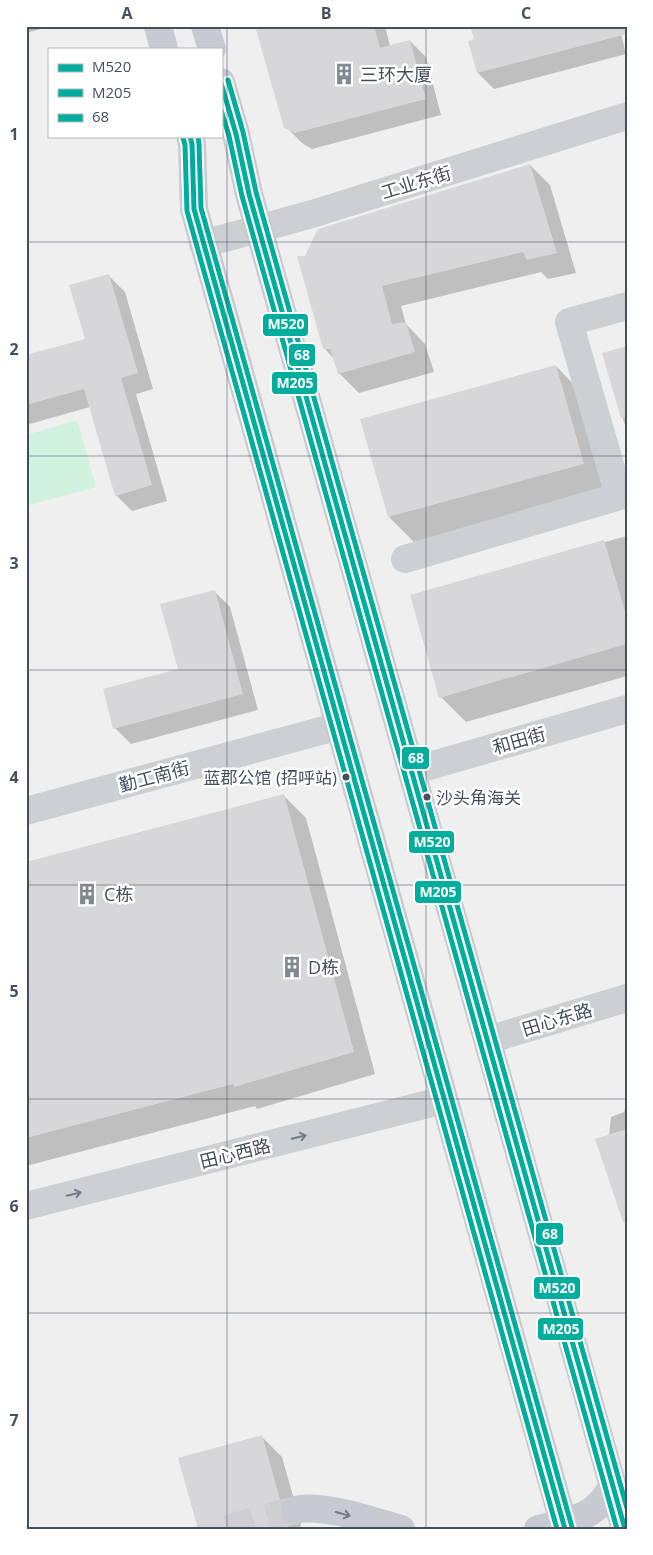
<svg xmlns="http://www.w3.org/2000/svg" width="653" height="1555" font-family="'Open Sans','Noto Sans SC',sans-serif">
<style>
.green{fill:#d1f2df}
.shadow{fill:#0003}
.building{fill:#d7d7d9}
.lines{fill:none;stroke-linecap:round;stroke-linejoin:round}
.major-tunnel{stroke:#cecfd2;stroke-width:28;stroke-dasharray:28 14;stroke-linecap:butt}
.minor{stroke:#cdd0d3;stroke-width:28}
.major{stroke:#c7cad0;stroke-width:28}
.bus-1-casing{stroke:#fff;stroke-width:9}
.bus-2-casing{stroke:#fff;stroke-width:9}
.bus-3-casing{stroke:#fff;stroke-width:9}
.bus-1{stroke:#01ad9c;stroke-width:5}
.bus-2{stroke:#01ad9c;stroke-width:5}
.bus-3{stroke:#01ad9c;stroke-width:5}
.oneway{stroke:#747d87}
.oneway2{stroke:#727b86}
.grid{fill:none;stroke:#44505e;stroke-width:1;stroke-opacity:0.55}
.bus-dot{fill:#44505e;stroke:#fff;stroke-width:2}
.labels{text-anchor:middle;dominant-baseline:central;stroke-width:5;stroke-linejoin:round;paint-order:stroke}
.bus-label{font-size:17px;fill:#44505e;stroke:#fff;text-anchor:end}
.poi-label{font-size:18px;fill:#44505e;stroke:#fff;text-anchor:start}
.street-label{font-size:18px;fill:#44505e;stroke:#fff}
.line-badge{stroke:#fff;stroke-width:2}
.badge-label{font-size:14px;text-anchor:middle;font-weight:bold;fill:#fff}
.neatline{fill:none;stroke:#44505e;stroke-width:2}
.grid-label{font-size:16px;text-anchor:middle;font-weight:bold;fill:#44505e}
</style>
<rect width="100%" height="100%" fill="#f0efef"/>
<path class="green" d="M77,420L96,487L26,506V435Z"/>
<path class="shadow" d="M26,26H52L26,33Z
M257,26H385L390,46L410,41L426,57L441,115L312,149L302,143L286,127Z
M619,26L626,54L494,89L478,73L475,40Z
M530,165L550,185L576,273L548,279L541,272L401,306L406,324L425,344L434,372L359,393L339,373L334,359L324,348L306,257Z
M109,276L125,292L153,389L136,394L167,501L132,511L116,495L90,407L26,425V357L87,340Z
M627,347V432L603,354Z
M556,366L581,392L608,489L414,542L389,517Z
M627,536V676L466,722L441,697L603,541L605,542Z
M214,591L230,607L258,710L131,744L115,728L180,670Z
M284,796L306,818L375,1074L257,1109L255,1106L26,1166V862L30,863Z
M627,1101V1229L596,1140L609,1136L611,1117L624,1112Z
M262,1437L282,1457L301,1524L300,1529H199Z"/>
<path class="building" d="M255,26H374L380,48L410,40L426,99L295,133L284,128Z
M470,26H627V34L477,73L468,41L474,39Z
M530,164L557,253L527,260L523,252L382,286L392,324L406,322L415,352L338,374L330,349H323L297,256H305L318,229Z
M109,274L138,373L121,378L152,485L115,496L84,389L26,405V355L85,339L69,285Z
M627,346V417L621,418L602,353Z
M556,365L584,464L388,517L360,419Z
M604,540L627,618V644L439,698L410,595Z
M215,590L243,694L113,729L103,689L178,669L160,604Z
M284,794L354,1052L234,1087L233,1084L26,1138V862Z
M627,1129V1221L623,1222L595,1139Z
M262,1435L281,1503L280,1513L282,1519L287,1523L289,1529H198L178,1458Z"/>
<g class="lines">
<path class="major-tunnel" d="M227,1529L295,1510"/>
<path class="minor" d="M203,244L312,214L627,116
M619,496L569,322L627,306
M405,559L627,494
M412,771L627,709
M26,811L339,726
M488,1040L627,998
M26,1206L444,1100"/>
<path class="major" d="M158,26L164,49
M205,26L212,49
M221,82L236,134L249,194L625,1529
M190,136L192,144L194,209L565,1529
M295,1510C322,1503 372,1521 401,1529
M538,1529C571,1521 598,1518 613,1484"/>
<g class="bus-1-casing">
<path id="bus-1" d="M221,83L236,134L249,194L625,1529
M190,136L192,144L194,209L565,1529"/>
</g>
<g class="bus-2-casing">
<path id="bus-2" d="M221,110L229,136L242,196L617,1529
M183,138L185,145L187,211L557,1529"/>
</g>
<g class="bus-3-casing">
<path id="bus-3" d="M228,80L243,132L256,192L627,1508
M198,136L199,144L201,208L572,1527"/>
</g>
<use href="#bus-1" class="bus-1"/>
<use href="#bus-2" class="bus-2"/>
<use href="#bus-3" class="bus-3"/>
</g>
<defs><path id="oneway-shaft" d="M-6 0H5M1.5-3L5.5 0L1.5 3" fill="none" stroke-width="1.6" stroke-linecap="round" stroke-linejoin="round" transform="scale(1.25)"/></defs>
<g class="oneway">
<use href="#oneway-shaft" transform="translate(299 1137) rotate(-14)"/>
<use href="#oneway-shaft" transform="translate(74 1194) rotate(-14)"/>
</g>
<use class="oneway2" href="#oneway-shaft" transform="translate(343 1514) rotate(15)"/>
<path class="grid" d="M227,26V1529M426,26V1529M26,242H627M26,456H627M26,670H627M26,885H627M26,1099H627M26,1313H627"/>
<defs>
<g id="building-bare" transform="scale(1.725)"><path d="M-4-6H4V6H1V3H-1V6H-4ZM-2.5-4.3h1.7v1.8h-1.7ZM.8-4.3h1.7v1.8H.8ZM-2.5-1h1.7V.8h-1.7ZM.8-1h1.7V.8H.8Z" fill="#808891" stroke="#fff" stroke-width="2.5" paint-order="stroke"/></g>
</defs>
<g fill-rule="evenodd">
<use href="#building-bare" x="344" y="74"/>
<use href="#building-bare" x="87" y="894"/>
<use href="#building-bare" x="292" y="967"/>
</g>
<g class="bus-dot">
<circle cx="346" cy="777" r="4.5"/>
<circle cx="427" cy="797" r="4.5"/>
</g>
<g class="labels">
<g class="bus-label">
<text x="337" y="777">蓝郡公馆 (招呼站)</text>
<text x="436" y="797" text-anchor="start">沙头角海关</text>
</g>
<g class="poi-label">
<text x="360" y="74">三环大厦</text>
<text x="104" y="894">C栋</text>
<text x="308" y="967">D栋</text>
</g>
<g class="street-label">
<text transform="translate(416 182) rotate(-17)">工业东街</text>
<text transform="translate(519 740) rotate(-16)">和田街</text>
<text transform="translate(154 776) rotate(-15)">勤工南街</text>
<text transform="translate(557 1019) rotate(-17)">田心东路</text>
<text transform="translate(235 1153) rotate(-14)">田心西路</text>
</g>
</g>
<g class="line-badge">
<rect x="262" y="313" width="47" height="24" rx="5" fill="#01ad9c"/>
<rect x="288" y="343" width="28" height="24" rx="5" fill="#01ad9c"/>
<rect x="271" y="371" width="47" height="24" rx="5" fill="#01ad9c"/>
<rect x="401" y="746" width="29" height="24" rx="5" fill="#01ad9c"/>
<rect x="408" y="830" width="47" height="24" rx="5" fill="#01ad9c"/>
<rect x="414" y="880" width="48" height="24" rx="5" fill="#01ad9c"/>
<rect x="535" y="1222" width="29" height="24" rx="5" fill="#01ad9c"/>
<rect x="533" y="1276" width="48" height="24" rx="5" fill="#01ad9c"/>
<rect x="537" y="1317" width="47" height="24" rx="5" fill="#01ad9c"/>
</g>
<g class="badge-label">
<text x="286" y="329">M520</text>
<text x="302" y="360">68</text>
<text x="295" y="388">M205</text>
<text x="416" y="763">68</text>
<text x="432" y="847">M520</text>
<text x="438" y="897">M205</text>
<text x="550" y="1239">68</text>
<text x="557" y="1293">M520</text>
<text x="561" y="1334">M205</text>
</g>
<rect width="653" height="1555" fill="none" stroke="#ffffff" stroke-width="55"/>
<rect x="48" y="48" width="175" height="90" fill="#ffffff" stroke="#b4b9bf"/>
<rect x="58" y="64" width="25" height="8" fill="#01ad9c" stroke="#b4b9bf"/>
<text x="92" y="72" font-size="15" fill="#44505e">M520</text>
<rect x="58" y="89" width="25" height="8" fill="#01ad9c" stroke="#b4b9bf"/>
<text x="92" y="98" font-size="15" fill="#44505e">M205</text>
<rect x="58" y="114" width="25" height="8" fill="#01ad9c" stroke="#b4b9bf"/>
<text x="92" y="122" font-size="15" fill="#44505e">68</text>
<rect x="28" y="28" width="598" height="1500" class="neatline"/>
<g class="grid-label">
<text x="127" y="19">A</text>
<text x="326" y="19">B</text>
<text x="526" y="19">C</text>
<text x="14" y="140">1</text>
<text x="14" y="355">2</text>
<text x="14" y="569">3</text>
<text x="14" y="783">4</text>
<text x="14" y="997">5</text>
<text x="14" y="1212">6</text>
<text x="14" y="1426">7</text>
</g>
</svg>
